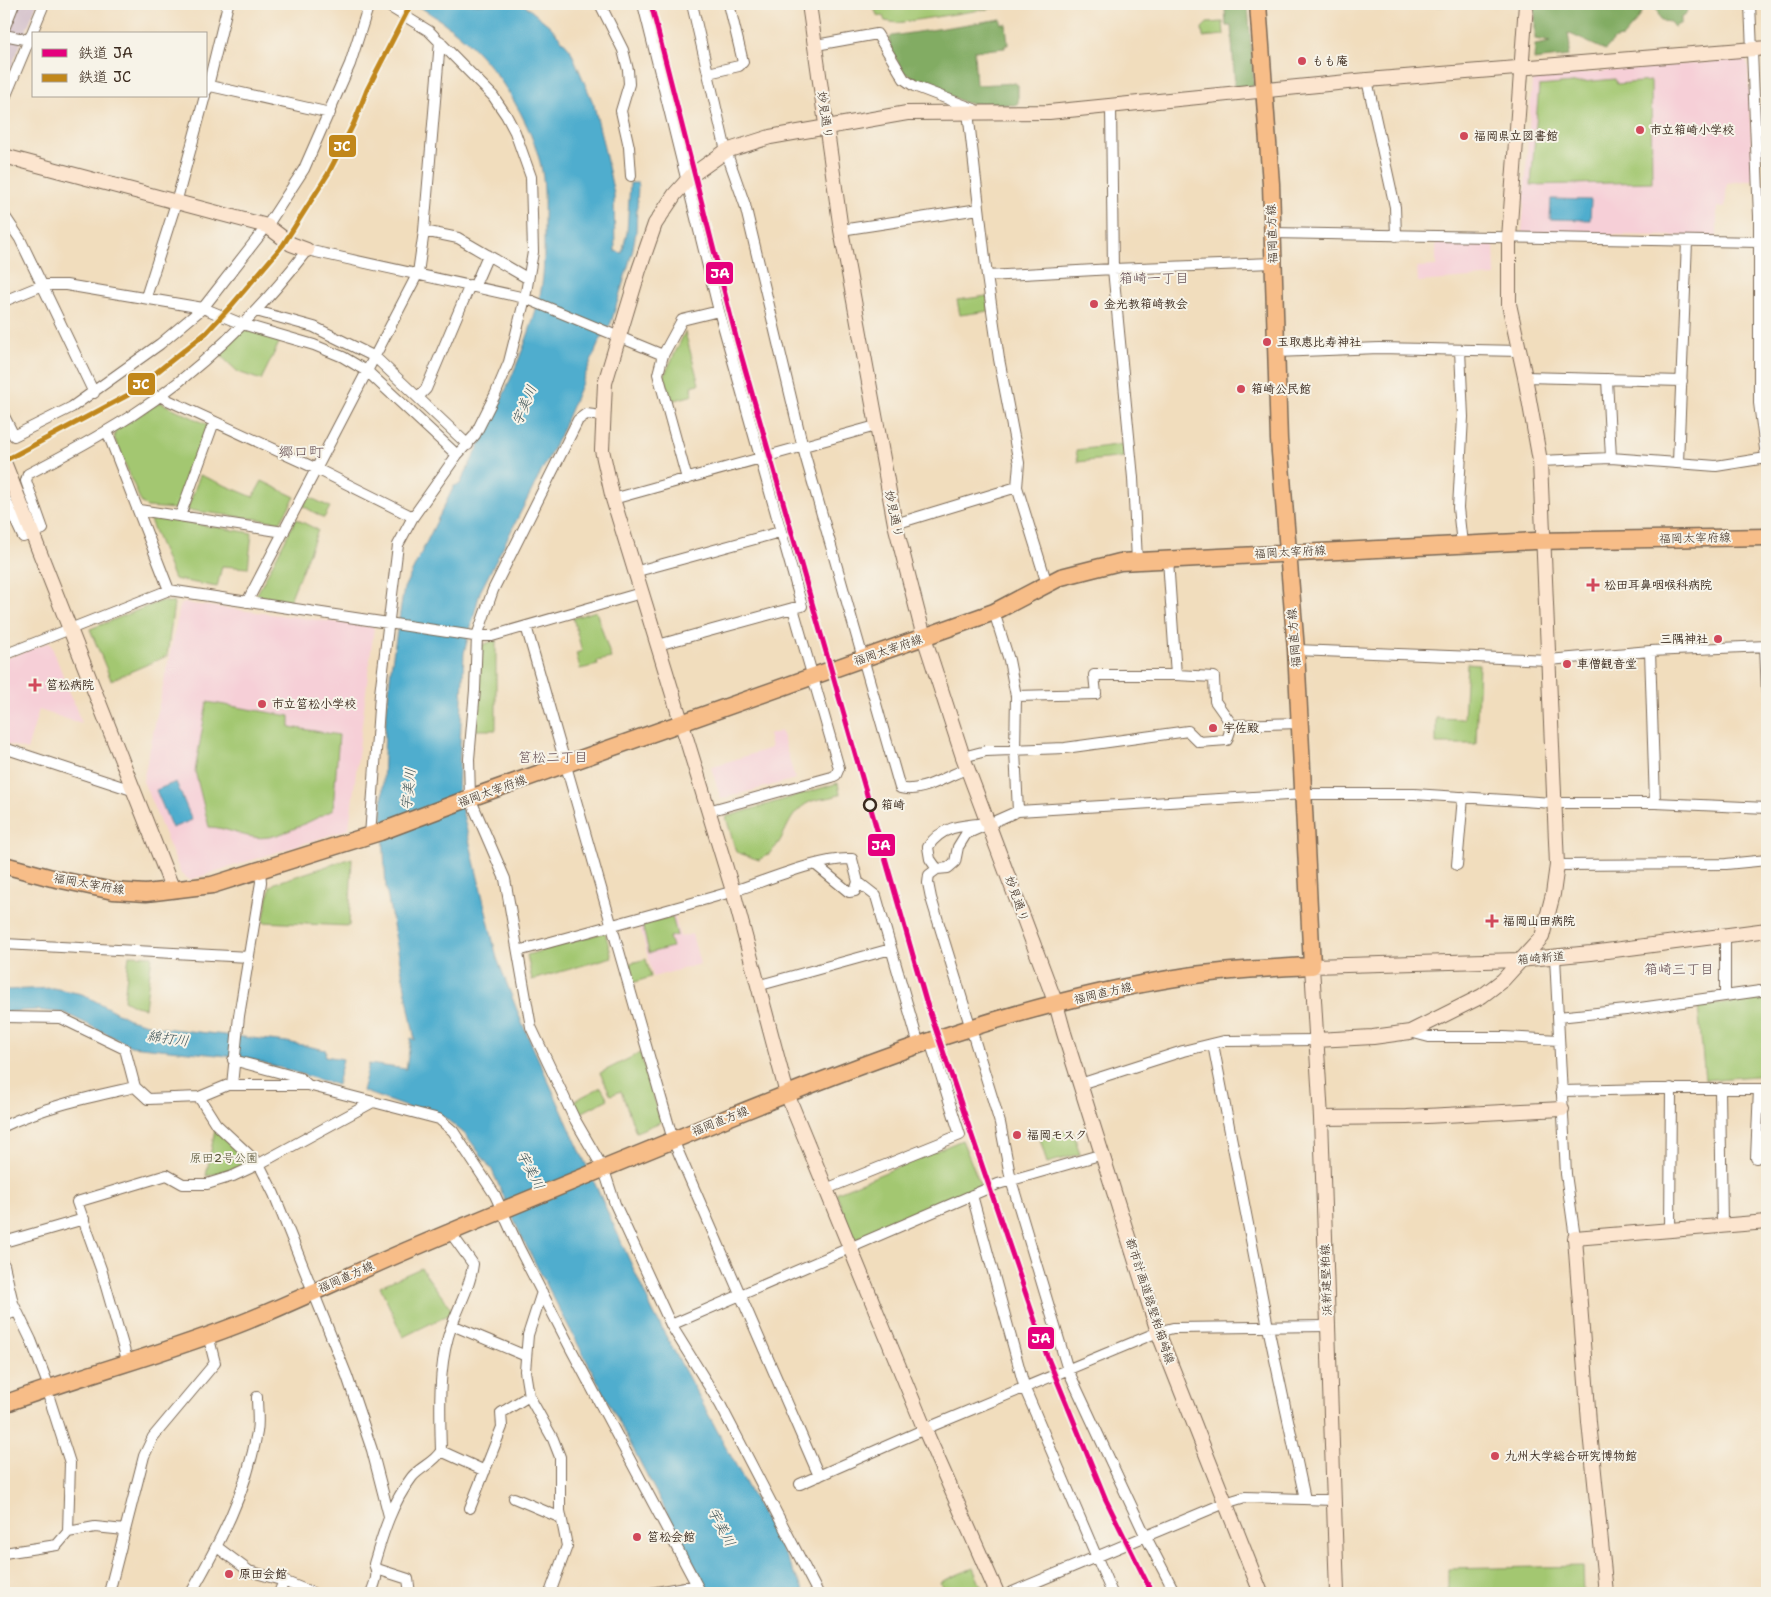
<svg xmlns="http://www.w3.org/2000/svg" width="1771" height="1597" font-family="'Shantell Sans','Klee One',sans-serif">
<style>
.built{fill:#f6cfd7}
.industrial{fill:#d1bdc9}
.green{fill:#a3c771;stroke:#6f7848}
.forest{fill:#82ac63;stroke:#5e6b40}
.water{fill:#50adce;stroke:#466c76}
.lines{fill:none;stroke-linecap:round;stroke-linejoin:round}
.street-casing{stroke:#7b6956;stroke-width:12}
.secondary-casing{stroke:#7b6956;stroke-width:16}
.primary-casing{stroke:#7b6956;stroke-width:19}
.street{stroke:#fff;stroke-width:10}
.secondary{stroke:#fce5cf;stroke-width:14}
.primary{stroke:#f7bd88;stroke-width:16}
.rail-1-casing{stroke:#f7f3e8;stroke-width:9}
.rail-2-casing{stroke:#f7f3e8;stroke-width:9}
.rail-1{stroke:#e5007d;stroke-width:5}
.rail-2{stroke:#c1871a;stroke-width:5}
.poi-dot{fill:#d1495b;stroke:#f7f3e8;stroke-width:2}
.stop-dot{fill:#f7f3e8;stroke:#3b2a1e;stroke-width:2.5}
.labels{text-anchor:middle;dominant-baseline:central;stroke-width:4;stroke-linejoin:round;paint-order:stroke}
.poi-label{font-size:12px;font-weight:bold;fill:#3b2a1e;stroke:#f7f3e8;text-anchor:start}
.street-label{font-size:12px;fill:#3b2a1e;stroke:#f7f3e8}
.stop-label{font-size:12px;font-weight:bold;fill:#3b2a1e;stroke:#f7f3e8;text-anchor:start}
.park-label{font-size:12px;fill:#555133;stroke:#f7f3e8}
.neighbourhood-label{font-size:14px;fill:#695257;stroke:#f7f3e8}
.water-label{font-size:14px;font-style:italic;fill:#42585c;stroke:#f7f3e8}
.quarter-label{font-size:15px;fill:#695257;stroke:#f7f3e8}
.line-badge{stroke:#f7f3e8;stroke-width:2}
.badge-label{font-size:14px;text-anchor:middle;font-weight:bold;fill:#fff}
</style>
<rect width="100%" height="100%" fill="#f7f3e8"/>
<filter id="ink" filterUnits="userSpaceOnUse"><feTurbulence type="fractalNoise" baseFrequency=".02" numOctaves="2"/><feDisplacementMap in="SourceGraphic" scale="10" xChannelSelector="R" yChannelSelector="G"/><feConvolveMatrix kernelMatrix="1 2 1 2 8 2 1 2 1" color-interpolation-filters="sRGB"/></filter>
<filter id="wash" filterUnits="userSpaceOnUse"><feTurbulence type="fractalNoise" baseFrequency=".0096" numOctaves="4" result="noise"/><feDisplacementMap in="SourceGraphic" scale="20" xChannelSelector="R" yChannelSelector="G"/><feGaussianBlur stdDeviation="1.12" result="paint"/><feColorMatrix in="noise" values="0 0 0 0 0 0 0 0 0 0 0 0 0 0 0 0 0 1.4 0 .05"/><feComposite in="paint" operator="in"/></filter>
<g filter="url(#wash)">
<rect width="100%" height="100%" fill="#f1ddbd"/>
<path class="built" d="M1744,59L1748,64L1753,180L1727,183L1725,208L1717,207V237L1522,233L1532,81L1535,77Z
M1436,241H1494L1495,276L1418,282L1417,267L1436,266Z
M184,603L374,627L349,829L190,880L181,874L143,781L180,605Z
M50,642L82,724L39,710L27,750L4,743V659Z
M781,731L795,779L721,799L711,767L771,748L768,735Z
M674,914L680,937L692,934L700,964L653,977L639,923Z"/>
<path class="industrial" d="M19,4H37L4,85V44Z"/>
<path class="green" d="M872,4H999L1000,7L897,23L885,21L883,16L878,17Z
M1223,22L1224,35L1203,37L1202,28L1207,23Z
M1615,79L1617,84L1651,81L1652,182L1531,185L1539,86Z
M987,296L989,311L960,315L957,300Z
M243,328L280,341L261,380L238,372L217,352Z
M685,332L699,384L691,386L693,395L672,401L664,376Z
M160,402L208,425L176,509L147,507L141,502L114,437L116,430Z
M1124,444L1125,457L1078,462L1076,450Z
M200,475L253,497L262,481L295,497L280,522L187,510Z
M309,497L330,507L324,518L303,506Z
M153,517L252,533L248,568L222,566L217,587L174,579L150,520Z
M296,519L318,530L290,600L256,596Z
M161,601L174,603L167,656L111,680L90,629Z
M596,611L611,658L597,661L598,665L580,669L576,653L582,651L573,618Z
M496,640V730H475L482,645Z
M1467,663L1479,664L1476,744H1436V718L1464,719Z
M207,702L290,716V727L339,735L333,810C316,818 287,834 269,837C248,841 228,827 209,827L195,771Z
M838,783L840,794C829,800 817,797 806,804C781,820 789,845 759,860L736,852L726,817Z
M352,858L349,926L263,922L270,887L275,883Z
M672,916L677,935L669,937L672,947L649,953L642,924Z
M605,932L612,957L532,980L527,955Z
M129,955L152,956L145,1008L135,1006L124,1000Z
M646,959L651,977L632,983L627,964Z
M1767,999V1075L1705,1080L1698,1006Z
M640,1053L661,1122L636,1132L621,1091L611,1095L600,1073Z
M601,1087L608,1099L581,1113L574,1101Z
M1072,1129L1080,1154L1047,1163L1040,1139Z
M215,1130L242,1155L246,1163L229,1171L206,1176Z
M962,1140L981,1186L854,1240L836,1193Z
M421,1268L452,1310V1313L403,1337L380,1286Z
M1583,1566L1584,1593H1448V1569Z
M973,1568L984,1593H945L940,1582Z"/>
<path class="forest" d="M1398,4H1466L1398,9Z
M1535,4H1687L1689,8L1684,16H1681V23L1674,27L1670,22L1661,21L1656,8L1645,7L1637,21L1622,38L1615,39L1605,50L1568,33L1570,47L1568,56L1534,60L1535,45L1551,42L1535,39Z
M1248,6L1254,86L1235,87L1231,26H1226L1225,8Z
M1001,19V24H1006L1008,45H1005V48L974,51L976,85L1015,83L1018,85V102L1016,105L965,103L903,72L890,47L889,39L892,36Z"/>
<path class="water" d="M418,4H523L550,26L570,49L594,105L603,143L614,194L615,251L622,253L627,232L630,183H638L636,232L632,253L611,323L600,340L559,437L480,592L464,653L458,793L497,958L522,1023L653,1312L805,1593H709L521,1236L492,1170L466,1135L444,1117L409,1108L362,1091L369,1064L406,1069L411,1038L415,1040L386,888L382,815L385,728L391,668L404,588L454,486L460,484C490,423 523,362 540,295C545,274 544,249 544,227C544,208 545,189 542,171C532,120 493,60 452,29C441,20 429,13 417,5Z
M1551,199L1591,200L1590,220L1550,219Z
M176,782L192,820L172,828L156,790Z
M53,988L82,994L129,1019L163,1028L287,1042L326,1050L325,1056L343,1059L337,1085L247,1058L131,1046L65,1013L36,1010L4,1012V990Z"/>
</g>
<g filter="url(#ink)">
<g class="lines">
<g class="street-casing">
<path id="street" d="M600,4L623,50L628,70L629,84L621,111L629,147L631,176
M643,4L719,311L802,606L793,608L839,768L836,775L832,777L708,811
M692,4L726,151L745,205L803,448L900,788C922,794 947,775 967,769
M1750,4L1759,216V403L1767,464
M4,29L14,4
M4,35L34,41
M816,45L877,34L904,79L914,86L974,109
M708,73L739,66L743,62L729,4
M1367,80L1395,207L1396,236
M206,85L330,113
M207,90L228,4
M4,100L44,4
M1111,107L1113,269L1273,263
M968,112L987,276L999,359L1019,463L1017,487L1047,584
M1756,129H1767
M4,215L20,239L94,393
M841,230L979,209
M424,231L458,238L527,278
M1272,233L1759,242
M987,276L1113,269L1133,478L1137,561
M475,285L488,255
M146,297L176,203L205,96
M4,301L43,285H66L203,308L242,324L314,345L343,357L368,372L457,455
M256,311L314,327L375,357L468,445
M1460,350L1463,417L1458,508L1462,544
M1276,352L1379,348L1520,351
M1525,377L1682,381
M1607,379L1611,458
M159,396L317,469L413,517
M419,396L426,389L470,285
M4,416L14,436L72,407L160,344L203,308L267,226L304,169L350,64L369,4
M602,416L586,414L578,420L493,590L477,636L475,690L469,759L470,798L505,879L531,1027L574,1118L604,1170L615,1204L671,1325L720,1404L818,1593
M107,431L169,590
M1540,461L1611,458L1716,466L1766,458
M1678,462L1687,241
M687,479L658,374L663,355L682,320L719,311
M4,496L23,537L43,529L26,481L28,474C63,456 98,437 131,416C198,373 259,313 307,250L525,298L663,355
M613,499L876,426
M139,510L284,532
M180,516L214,422
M895,524L1017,487
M634,572L780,532
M247,602L418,273L424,231L440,41
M994,612L1009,660L1016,696L1015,751L1018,811
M526,626L673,1140L819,1476
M658,645L793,608
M1765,646L1767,695
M1296,650L1549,660L1650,651L1767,646
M1650,651L1655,803
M4,655L169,590L474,636H492L641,593
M1176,675L1214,677L1215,701L1232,725
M1016,696L1096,694L1094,675H1176L1168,560
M4,748L135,791
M963,757L986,751L1065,748L1188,731L1199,742L1227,740L1232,725L1300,723
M989,823C966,825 941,825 928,847L930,859L937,869L948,868L955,862L958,847L966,834L1018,811L1304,794H1414L1553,803H1655L1767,808
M370,836L380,694L398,545L413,517L457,455L475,435L495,395L509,362L525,298L533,252L531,177L515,132L506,115L493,96L429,31L385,4
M1457,865L1463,797
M1557,865L1726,864L1767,860
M937,869L929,875L928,883L931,898L1000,1123L1011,1180L1068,1370L1146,1537L1175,1593
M858,882L876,896L919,1045
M4,944L249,957
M518,951C590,931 663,912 734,891C765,881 821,857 852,859L858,882L855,891L849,892L816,865
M1555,957L1566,1174L1575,1238
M757,986L891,949
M1725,995V935
M4,1017L61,1018L125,1049L135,1087L148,1099L199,1097L228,1085H308
M1558,1017L1626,1010L1767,990
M1410,1032L1429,1037H1504L1559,1040
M1213,1044L1268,1327L1305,1499
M233,1060L300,1078L308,1085L439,1119L453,1131L495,1195L519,1248L571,1349L701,1593
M1080,1084L1183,1051L1224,1041L1316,1040
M232,1085L239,1016L261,882L260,871
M1720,1088L1722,1226
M1561,1091L1654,1089H1767
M199,1097L216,1124L259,1164L274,1194L347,1376L372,1450L389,1516
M4,1126C45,1106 91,1097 135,1087
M1756,1158L1759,1089
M826,1189L960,1135L930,1041
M972,1195L1025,1389L1112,1593
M1670,1230L1671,1088
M4,1242L84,1219
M4,1265L13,1303L31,1340L49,1387
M542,1292L528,1335L525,1371L529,1396L553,1439L560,1457V1511L567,1546L550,1593
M4,1316L17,1311
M452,1325L526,1356
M671,1325L998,1184L1103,1154
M128,1363L101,1269L77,1202L167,1175L183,1184H207L233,1176L259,1164L371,1103
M441,1451L485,1471
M800,1484L932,1426L1158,1332L1173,1328L1328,1326
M514,1498L561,1518
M470,1508L502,1427L501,1413L529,1396
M68,1532L95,1527L125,1530
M217,1547L249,1571L281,1580L313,1593
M4,1553L57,1545L68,1532L70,1463L46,1388
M377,1569L408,1579L410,1593
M109,1593L144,1456L153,1437L215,1363L208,1335
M191,1593C220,1542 247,1491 257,1432C259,1421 257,1409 257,1397
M279,1593L284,1581
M371,1593C375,1583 379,1574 374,1564C383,1533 392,1503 412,1477C420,1467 434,1463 441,1451C440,1414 438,1373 448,1337C455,1312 470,1290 473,1264L450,1232
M651,1593L696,1585
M1010,1593L1225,1503L1245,1497L1334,1500"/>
</g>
<g class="secondary-casing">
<path id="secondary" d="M809,4L841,230L895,524L924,637L963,757L1056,1004L1064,1033L1158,1332L1261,1593
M4,156L267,226L291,244L307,250
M4,462L173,890
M1316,1040L1373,1037L1410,1032L1482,996L1503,980L1542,937L1553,894L1557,865L1540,461L1525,377L1509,304V238L1526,4
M1321,1118L1407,1117L1562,1109
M997,1593L925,1430L787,1094L733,891L613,499L602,450L605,383L639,270L655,224L675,194L692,175L726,151L770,137L907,113L1049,112L1367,80L1767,48
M1337,1593L1321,1118L1312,966L1519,960L1591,953L1767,930
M1606,1593L1589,1422L1575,1238L1767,1222"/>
</g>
<g class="primary-casing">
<path id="primary" d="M4,865L52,878L113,891L146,893L212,885L380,832L470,798L994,612L1061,577L1120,562L1535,541L1767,537
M4,1404C84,1374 168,1353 247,1321C306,1297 362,1269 420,1245C516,1204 613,1165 710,1125C864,1062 1022,1001 1188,976C1229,970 1271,968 1312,966L1296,650L1279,440L1271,184L1258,4"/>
</g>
<use href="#street" class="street"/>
<use href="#secondary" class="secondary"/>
<use href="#primary" class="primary"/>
<g class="rail-1-casing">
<path id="rail-1" d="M651,4L737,341L926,1001L1047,1356L1106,1500L1152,1593"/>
</g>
<g class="rail-2-casing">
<path id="rail-2" d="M4,461L128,395L206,333L231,306L283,245L328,174L354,123L367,90L411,4"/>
</g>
<use href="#rail-1" class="rail-1"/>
<use href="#rail-2" class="rail-2"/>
</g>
</g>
<g class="poi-dot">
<circle cx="1302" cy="61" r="5"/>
<circle cx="1640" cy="130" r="5"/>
<circle cx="1464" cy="136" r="5"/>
<circle cx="1094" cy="304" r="5"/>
<circle cx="1267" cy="342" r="5"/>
<circle cx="1241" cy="389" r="5"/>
<path d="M1590.5 577.5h5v5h5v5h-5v5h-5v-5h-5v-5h5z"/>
<circle cx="1718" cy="639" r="5"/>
<circle cx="1567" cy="664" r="5"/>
<path d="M32.5 677.5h5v5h5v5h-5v5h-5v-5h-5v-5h5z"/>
<circle cx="262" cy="704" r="5"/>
<circle cx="1213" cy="728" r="5"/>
<path d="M1489.5 913.5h5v5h5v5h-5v5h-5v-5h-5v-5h5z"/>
<circle cx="1017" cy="1135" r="5"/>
<circle cx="1495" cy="1456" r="5"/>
<circle cx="637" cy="1537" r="5"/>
<circle cx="229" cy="1574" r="5"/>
</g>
<circle class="stop-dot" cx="870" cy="805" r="6"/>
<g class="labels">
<g class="poi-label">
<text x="1312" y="61">もも庵</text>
<text x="1650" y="130">市立箱崎小学校</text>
<text x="1474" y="136">福岡県立図書館</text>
<text x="1104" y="304">金光教箱﨑教会</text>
<text x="1277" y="342">玉取恵比寿神社</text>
<text x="1251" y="389">箱崎公民館</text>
<text x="1604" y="585">松田耳鼻咽喉科病院</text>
<text x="1708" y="639" text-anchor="end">三隅神社</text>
<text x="1577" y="664">車僧観音堂</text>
<text x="46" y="685">筥松病院</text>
<text x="272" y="704">市立筥松小学校</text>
<text x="1223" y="728">宇佐殿</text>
<text x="1503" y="921">福岡山田病院</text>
<text x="1027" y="1135">福岡モスク</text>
<text x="1505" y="1456">九州大学総合研究博物館</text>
<text x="647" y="1537">筥松会館</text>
<text x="239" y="1574">原田会館</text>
</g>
<g class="street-label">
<text transform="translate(825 115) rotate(82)">妙見通り</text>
<text transform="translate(1272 234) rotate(-92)">福岡直方線</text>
<text transform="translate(894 514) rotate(78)">妙見通り</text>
<text transform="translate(1695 538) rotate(-1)">福岡太宰府線</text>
<text transform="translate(1290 552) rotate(-3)">福岡太宰府線</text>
<text transform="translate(1294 638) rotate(-95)">福岡直方線</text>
<text transform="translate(888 650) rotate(-19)">福岡太宰府線</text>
<text transform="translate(492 791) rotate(-20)">福岡太宰府線</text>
<text transform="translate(89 884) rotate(10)">福岡太宰府線</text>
<text transform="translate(1017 899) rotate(70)">妙見通り</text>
<text transform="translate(1541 958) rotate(-5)">箱崎新道</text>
<text transform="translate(1103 993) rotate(-13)">福岡直方線</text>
<text transform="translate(720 1121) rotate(-22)">福岡直方線</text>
<text transform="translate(346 1277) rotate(-24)">福岡直方線</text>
<text transform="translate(1326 1280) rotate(-92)">浜新建堅粕線</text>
<text transform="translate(1150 1301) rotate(72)">都市計画道路堅粕箱崎線</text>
</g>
<g class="stop-label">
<text x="881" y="805">箱崎</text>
</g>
<g class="park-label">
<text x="224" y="1158">原田2号公園</text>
</g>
<g class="neighbourhood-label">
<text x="1154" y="278">箱崎一丁目</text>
<text x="553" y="757">筥松二丁目</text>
<text x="1679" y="969">箱崎三丁目</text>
</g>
<g class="water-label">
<text transform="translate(524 405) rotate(-67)">宇美川</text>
<text transform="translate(408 789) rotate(-84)">宇美川</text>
<text transform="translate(168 1038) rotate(8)">綿打川</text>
<text transform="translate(531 1170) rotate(62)">宇美川</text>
<text transform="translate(722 1527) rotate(62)">宇美川</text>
</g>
<g class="quarter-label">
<text x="301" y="452">郷口町</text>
</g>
</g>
<g class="line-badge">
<rect x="328" y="134" width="29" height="24" rx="5" fill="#c1871a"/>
<rect x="705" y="261" width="29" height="24" rx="5" fill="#e5007d"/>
<rect x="127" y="372" width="29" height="24" rx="5" fill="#c1871a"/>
<rect x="867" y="833" width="29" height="24" rx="5" fill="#e5007d"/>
<rect x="1027" y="1326" width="28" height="24" rx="5" fill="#e5007d"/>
</g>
<g class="badge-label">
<text x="342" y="151">JC</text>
<text x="720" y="278">JA</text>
<text x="141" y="389">JC</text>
<text x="881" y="850">JA</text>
<text x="1041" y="1343">JA</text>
</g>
<rect width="1771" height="1597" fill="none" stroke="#f7f3e8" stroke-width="20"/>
<rect x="32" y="32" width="175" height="65" fill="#f7f3e8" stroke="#aca397"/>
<rect x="42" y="49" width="25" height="8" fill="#e5007d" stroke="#aca397"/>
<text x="78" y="58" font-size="15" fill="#3b2a1e">鉄道 JA</text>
<rect x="42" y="74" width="25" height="8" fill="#c1871a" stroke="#aca397"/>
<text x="78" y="82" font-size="15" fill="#3b2a1e">鉄道 JC</text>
</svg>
